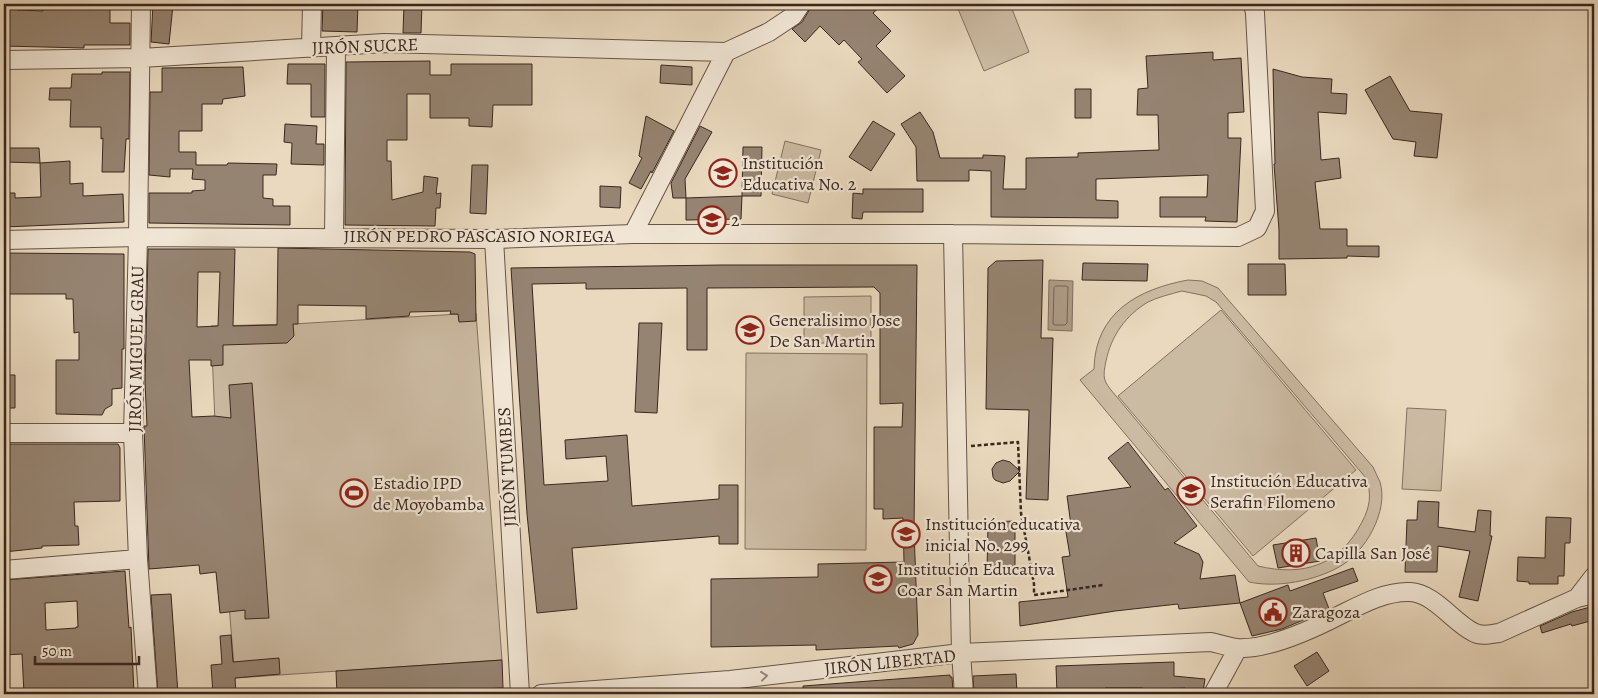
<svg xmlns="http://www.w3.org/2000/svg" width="1598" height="698" font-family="Alegreya,serif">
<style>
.green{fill:#ccbba3;stroke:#837161;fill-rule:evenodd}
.water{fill:#ae9c88;stroke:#806d5e}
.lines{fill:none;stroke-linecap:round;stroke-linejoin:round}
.shore{stroke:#746254;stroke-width:1}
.building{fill:#968472;stroke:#3a271f;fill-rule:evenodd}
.minor-casing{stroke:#665447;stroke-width:20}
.path{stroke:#3a271f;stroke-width:2.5;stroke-dasharray:4 2.5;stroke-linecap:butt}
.minor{stroke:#f1e6d5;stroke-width:18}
.oneway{stroke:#96867a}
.labels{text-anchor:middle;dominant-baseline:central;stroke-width:4.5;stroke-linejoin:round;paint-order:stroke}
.street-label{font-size:18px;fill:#3a271f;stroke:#f1e6d5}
.poi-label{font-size:18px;fill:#3a271f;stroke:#f1e6d5;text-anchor:start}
</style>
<rect width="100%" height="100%" fill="#ead9be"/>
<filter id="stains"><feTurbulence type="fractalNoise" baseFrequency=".004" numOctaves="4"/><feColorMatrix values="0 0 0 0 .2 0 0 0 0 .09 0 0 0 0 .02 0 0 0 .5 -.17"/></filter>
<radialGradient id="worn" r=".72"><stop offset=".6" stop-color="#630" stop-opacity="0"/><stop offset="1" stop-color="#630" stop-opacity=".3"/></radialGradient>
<path class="green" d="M956,4H1010L1029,52L984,71Z
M785,141L821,150L808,203L772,194Z
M1188,280L1202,281L1218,288L1373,467C1375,472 1378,477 1380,482C1389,511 1365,553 1339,567C1314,581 1277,588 1249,582L1080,380L1094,369C1095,312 1139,289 1188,280ZM1182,291L1206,296L1216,302L1366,478C1372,494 1370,507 1362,522C1340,565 1304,577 1258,566L1111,390C1109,387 1106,384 1105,380C1103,375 1105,366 1106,361C1111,336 1126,315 1148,302C1158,297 1171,294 1182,291Z
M871,296V343H804V297Z
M1221,310L1356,470L1253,556L1118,396Z
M476,313L502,660L235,678L216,447L211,326L293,324Z
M746,353L867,354L866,550L745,549Z
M1407,408L1446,410L1441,491L1402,489Z"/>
<path class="water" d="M1049,280L1073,281L1072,331L1048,330Z"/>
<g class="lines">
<path class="shore" d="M1056,286H1066L1068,287L1067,323L1065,325H1055L1053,324L1054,288Z"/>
</g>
<path class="building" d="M43,4H76V8H110V23H130V45H84V48L4,46V5H17V10L43,11Z
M153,4L173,5L169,44L151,42Z
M323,4H358L357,32L322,31Z
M404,4H422L421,33H403Z
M813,4H883L873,13L891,31L876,46L905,76L887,93L858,62L862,59L844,40L839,45L820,26L805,42L792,29L802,22Z
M1213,52V60L1241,58L1244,112L1228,113V138H1241L1237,222L1205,221L1206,217H1160V197H1207L1208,175L1096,179V200L1118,201V218L991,217V171L969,170V181H917L916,147L901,124L920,112L933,132L940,158H983V155L1005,156L1003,189H1026V158L1078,157V153L1159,150L1158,115H1137L1138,89L1148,88L1146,56Z
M430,61V75H451V64H532V105H493L492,127L469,126V118H430V94H407V140H387V161H391L392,200L423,192L424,176L438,178L436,194L441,193L440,208H436L435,226L345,225L346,62Z
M288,64H325V117H311V84H287Z
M661,65L692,67V85L660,83Z
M243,67L245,96L223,99L222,104H202V131H179V152H196V165H227L228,163L277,164L276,175H263V198L273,199V206H290V225L149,223V193H192V191L205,190V180L192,179L193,169H170V177L149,175L150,92H162V68Z
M1273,69L1302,77L1332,79L1331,93L1347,94L1346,114L1318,112L1321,160L1339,158L1341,178L1315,182L1320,229H1347V246H1379V257L1347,256V258L1279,259V230L1274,164H1275Z
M102,72H130L129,139H126L124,172H102L103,138L101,139V127H70L71,100H49L50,88H71L72,74H102Z
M1390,76L1410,111L1442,114L1437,158L1414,156L1416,142L1393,139L1365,90Z
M1075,89H1091V118H1075Z
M646,116L674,131L652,173L651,171L641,189L629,183L642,158L639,156Z
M873,121L895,134L871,171L849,157Z
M285,124L317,126L316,144H324V165L291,164L292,143L284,142Z
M700,126L712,132L685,179L686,198H673L671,183Z
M743,147H762L761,196H742Z
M4,148H39L40,163L70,161V184L83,183V196L123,194L124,222L4,227V193H15V198L41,197L40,163L4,162Z
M472,165H488L486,214L470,213Z
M600,186L621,187L620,208L600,207Z
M863,189H923V212H863L862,219L852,218L853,193L863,194Z
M742,196L741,219L686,220V198Z
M278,248L470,252L475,254L476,321L459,322L458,314H450L451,311L410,312L409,316L366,319V306L298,305V324H293L294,336L287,343L223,345V365L211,366V360H189L192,417L214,416L231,418L229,385L252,383L269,618L245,619V610L220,613L216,572L200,574L199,565L149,569L144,426H147L145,382L148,249H235L233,326L277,325ZM198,272H220L218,326L197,327Z
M4,253L124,254V349H122V388L112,389V405L105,409L102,415L56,414V360H79V332L74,333L73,299H66V294H9V289H4Z
M1043,260L1041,338H1053L1048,500L1026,499L1029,410L986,409L988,268L996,261Z
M1083,263L1148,264L1147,281L1082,280Z
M1248,264H1285L1286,295H1248Z
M721,265H917L914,531L918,635L913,644L899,648L898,646L816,650V645L711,647V579L818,577V564L904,562L903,518L883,519V509H874V427H902L903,403L880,404V293L874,287L707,288V350H687V288L586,289V283L532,284L544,485L608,481L606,456L566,459L565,440L627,435L632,506L719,499V485H738V544H719V536L572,548L577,609L537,613L527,514L511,268Z
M639,323H662L657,413L635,412Z
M4,375H15V408H4Z
M1128,442L1165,490L1168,488L1197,526L1174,543L1199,554L1203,562L1200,579L1235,575L1240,603L1179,609L1178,604L1115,611L1020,626L1019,602L1068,597L1062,557L1070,556L1065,526L1071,525L1067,496L1131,487L1108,458Z
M4,444H118L120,448V501L74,502L75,526H78L79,545L42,546V548L4,552Z
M1003,460L1010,462L1020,471L1010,481L1003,483L995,480L993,477L992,469L996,463Z
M1418,501L1439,502L1438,527L1475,532L1478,510L1491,511L1490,536H1492L1478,601L1459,597L1470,551L1438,546L1437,572H1405L1407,520H1417Z
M1546,517L1571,518L1570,543H1565L1564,576H1558V584H1529V582L1517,581L1518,557L1545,558Z
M1015,521V572H987L988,522Z
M1316,538L1320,561L1278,568L1273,545Z
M1353,568L1358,581L1323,593L1329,609L1282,629L1252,636L1240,603L1288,585L1290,591Z
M125,571L129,628L131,627L134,694H24L22,654L4,655V580ZM77,601L78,627H76V628L46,630L45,603Z
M171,594L178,694H158L151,595Z
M1594,606V620L1572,626L1571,624L1542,633L1540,626L1572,612Z
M231,635L233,662L279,658L280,674L235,678L236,694H213L211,665L222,664L220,636Z
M1317,652L1329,671L1307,686L1294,666Z
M502,660L503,688L378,694H337L336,671Z
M1174,662V676L1205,679L1203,692L1185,690V688L1156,689V694H1145L1143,688H1105V694H1057L1056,666Z
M1016,674L1017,694H974L973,676Z
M950,675V677H952L953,692L924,694H803V686Z"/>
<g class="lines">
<g class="minor-casing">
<path id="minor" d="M141,4L138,237L133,433L138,559L148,694
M311,48L312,4
M4,60L141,58L384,43L726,52L769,32L793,16L801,4
M633,234L726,52
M953,234L961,653L964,694
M334,237L336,47
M494,239L520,694
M4,240L138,237L494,239L633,234H953L1238,237L1257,228L1265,211L1255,13L1253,4
M4,433H133
M4,570L138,559
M1577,598L1594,576
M541,694L730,680L961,653L1211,642C1220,644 1229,647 1237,648C1268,650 1315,628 1342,614C1362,604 1386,591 1410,592C1434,593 1453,622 1473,632C1481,637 1491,634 1499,633L1577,598L1594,594
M1213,694L1238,648"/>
</g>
<path class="path" d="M971,446L1018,442L1021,513L1034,584V595L1103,585"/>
<use href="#minor" class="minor"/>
</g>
<defs><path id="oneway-chevron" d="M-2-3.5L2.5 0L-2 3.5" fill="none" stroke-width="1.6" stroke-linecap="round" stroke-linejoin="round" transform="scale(1.25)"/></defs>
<use class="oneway" href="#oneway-chevron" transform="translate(764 676) rotate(-7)"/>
<defs>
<g id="school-ring" transform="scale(1.4375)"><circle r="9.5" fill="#f1e6d5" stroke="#8f2418" stroke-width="1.5"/><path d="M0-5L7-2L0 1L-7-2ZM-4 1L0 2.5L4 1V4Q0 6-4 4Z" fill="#8f2418"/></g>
<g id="stadium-ring" transform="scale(1.4375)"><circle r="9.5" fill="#f1e6d5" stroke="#8f2418" stroke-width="1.5"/><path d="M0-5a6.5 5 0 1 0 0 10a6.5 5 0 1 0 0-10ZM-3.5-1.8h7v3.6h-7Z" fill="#8f2418"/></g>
<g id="building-ring" transform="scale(1.4375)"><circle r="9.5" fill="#f1e6d5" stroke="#8f2418" stroke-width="1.5"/><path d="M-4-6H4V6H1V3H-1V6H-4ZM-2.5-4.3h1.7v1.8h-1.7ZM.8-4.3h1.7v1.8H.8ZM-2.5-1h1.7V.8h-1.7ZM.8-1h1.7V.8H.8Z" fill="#8f2418"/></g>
<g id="civic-ring" transform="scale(1.4375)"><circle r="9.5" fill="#f1e6d5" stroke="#8f2418" stroke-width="1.5"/><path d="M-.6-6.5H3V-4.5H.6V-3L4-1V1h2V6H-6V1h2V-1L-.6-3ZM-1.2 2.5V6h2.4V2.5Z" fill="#8f2418"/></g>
</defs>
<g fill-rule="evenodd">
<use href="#school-ring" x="723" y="173"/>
<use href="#school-ring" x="712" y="220"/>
<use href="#school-ring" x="750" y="330"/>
<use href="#school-ring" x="1191" y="491"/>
<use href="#stadium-ring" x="354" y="493"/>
<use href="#school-ring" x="906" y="534"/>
<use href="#building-ring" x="1296" y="553"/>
<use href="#school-ring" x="878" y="579"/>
<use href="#civic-ring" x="1273" y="612"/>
</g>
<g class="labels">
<g class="street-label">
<text transform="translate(365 46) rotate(-2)">JIRÓN SUCRE</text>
<text x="479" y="236">JIRÓN PEDRO PASCASIO NORIEGA</text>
<text transform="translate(136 349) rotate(-89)">JIRÓN MIGUEL GRAU</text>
<text transform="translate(507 467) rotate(-93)">JIRÓN TUMBES</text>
<text transform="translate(890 662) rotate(-6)">JIRÓN LIBERTAD</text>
</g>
<g class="poi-label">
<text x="742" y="163">Institución<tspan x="742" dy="21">Educativa No. 2</tspan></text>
<text x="731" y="220">2</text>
<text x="769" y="320">Generalisimo Jose<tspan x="769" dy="21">De San Martin</tspan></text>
<text x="1210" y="481">Institución Educativa<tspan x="1210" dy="21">Serafin Filomeno</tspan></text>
<text x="373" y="483">Estadio IPD<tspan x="373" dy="21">de Moyobamba</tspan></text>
<text x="925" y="524">Institución educativa<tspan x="925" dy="21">inicial No. 299</tspan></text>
<text x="1315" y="553">Capilla San José</text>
<text x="897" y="569">Institución Educativa<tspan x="897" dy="21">Coar San Martin</tspan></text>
<text x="1292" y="612">Zaragoza</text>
</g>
</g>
<rect width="1598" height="698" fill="none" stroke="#ead9be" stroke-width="20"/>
<rect x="5" y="5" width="1588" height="688" fill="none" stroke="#3a271f" stroke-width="2.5"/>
<rect x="10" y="10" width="1578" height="678" fill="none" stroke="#3a271f"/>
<path d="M35 656v8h104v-8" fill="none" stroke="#3a271f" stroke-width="2.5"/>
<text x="42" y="656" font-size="15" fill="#3a271f" stroke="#f1e6d5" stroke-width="4" paint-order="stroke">50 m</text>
<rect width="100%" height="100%" filter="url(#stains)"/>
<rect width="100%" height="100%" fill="url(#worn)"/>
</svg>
